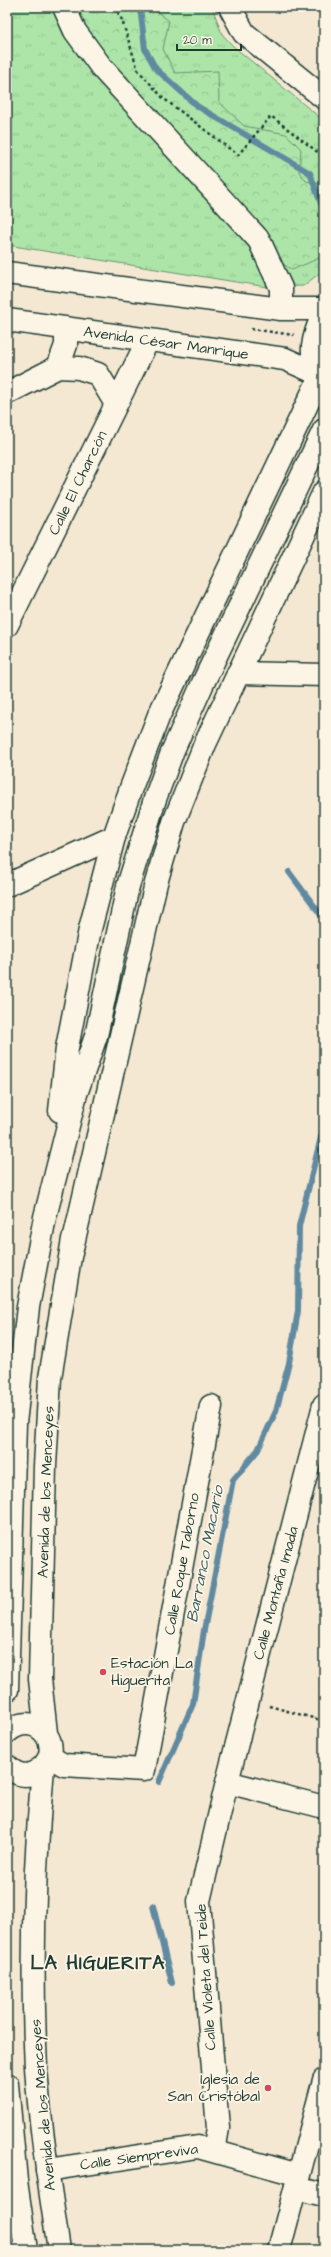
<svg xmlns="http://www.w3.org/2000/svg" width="331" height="2257" font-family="'Architects Daughter',sans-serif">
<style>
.grass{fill:url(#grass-tufts);stroke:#66916e}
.forest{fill:url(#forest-crowns);stroke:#66916e}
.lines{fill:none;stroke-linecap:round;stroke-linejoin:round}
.stream{stroke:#618aa0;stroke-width:6}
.minor-casing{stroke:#1f3d34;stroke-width:25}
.major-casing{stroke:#1f3d34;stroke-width:25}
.path{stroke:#1f3d34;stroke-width:2.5;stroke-dasharray:3 3;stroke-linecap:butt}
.minor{stroke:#fcf5e5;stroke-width:22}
.major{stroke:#fcf5e5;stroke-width:22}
.poi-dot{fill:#d1495b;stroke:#fcf5e5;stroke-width:1.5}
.labels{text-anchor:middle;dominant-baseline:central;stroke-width:3.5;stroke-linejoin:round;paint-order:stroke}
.street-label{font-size:15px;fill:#1f3d34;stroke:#fcf5e5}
.poi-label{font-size:15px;fill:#1f3d34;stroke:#fcf5e5;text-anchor:start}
.water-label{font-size:16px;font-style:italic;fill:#3a5d61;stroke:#fcf5e5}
.district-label{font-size:19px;font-weight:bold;letter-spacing:1px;fill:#1f3d34;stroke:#fcf5e5}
</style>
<defs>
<pattern id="grass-tufts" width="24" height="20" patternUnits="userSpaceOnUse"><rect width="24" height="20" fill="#ade5a9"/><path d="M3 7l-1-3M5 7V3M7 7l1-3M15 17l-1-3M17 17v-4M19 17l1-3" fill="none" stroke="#94c592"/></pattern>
<pattern id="forest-crowns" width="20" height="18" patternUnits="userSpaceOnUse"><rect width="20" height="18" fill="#ade5a9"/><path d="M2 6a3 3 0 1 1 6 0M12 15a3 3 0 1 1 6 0" fill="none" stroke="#94c592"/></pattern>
</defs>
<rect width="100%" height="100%" fill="#f5e8d3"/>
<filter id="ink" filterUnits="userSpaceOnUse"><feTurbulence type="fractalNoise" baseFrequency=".025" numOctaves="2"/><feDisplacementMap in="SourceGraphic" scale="8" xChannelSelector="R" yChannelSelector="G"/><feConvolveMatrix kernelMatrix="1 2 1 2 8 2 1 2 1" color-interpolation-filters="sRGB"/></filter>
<g filter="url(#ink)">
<path class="grass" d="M7,7H212L222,34L233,46L324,121V270L303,286L267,287L7,245Z"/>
<path class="forest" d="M76,7H155L156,11L169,21L163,49L175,73L218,71L219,102L244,126L286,134L301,149L299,172L306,181L324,185V256L292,270L279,261L242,204L129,93L81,23Z"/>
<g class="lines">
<path class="stream" d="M140,7L145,49L156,69L197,106L310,173L324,212
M289,872L324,919
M159,1782L193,1704L204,1630L233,1480L258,1450L276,1411L289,1363L298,1311L299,1226L324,1125
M153,1906L172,1983"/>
<g class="minor-casing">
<path id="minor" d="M64,7L75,31L102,68L259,240L281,288V309
M230,7L244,33L324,98
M7,273L281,309H324
M7,320L285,359L321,375
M58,367L79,368L98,374L116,404
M58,367L66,345V329
M7,393L58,367
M7,625L148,340
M238,673L324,675
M7,885L114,837
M50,1757L64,1765L144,1770L211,1406
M227,1782L324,1807
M214,2151L218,2128L199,1901L227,1782L324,1405
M47,2170L198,2147L299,2175
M296,2188L324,2195
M279,2250L324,2080"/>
</g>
<g class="major-casing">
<path id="major" d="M324,312C314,334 305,358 324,379
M60,1111L67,1048L90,929L114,837L131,788L159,715L321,375
M71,1253L156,883L174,822L205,744L324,492
M7,1690L15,1423L28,1307L45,1217L76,1094L96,1036L128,886L155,799L173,750L203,683L324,430
M7,1732C40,1705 70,1754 35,1772C25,1778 15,1774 7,1766
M46,1733L40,1679L45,1466L50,1378L73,1239
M43,1768C34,1867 31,1968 36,2067C40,2128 50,2189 59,2250
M7,2084L16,2181L26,2250"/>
</g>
<path class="path" d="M115,7L122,20L138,70L163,98L238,155L271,116L324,157
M251,329L294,335
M269,1706L324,1721"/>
<use href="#minor" class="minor"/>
<use href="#major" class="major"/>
</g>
</g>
<g class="poi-dot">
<circle cx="103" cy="1672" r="4"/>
<circle cx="268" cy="2088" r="4"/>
</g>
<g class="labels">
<g class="street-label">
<text transform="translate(166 343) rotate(8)">Avenida César Manrique</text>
<text transform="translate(78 483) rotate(-64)">Calle El Charcón</text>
<text transform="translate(46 1492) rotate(-88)">Avenida de los Menceyes</text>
<text transform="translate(182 1564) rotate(-80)">Calle Roque Taborno</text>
<text transform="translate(276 1593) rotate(-75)">Calle Montaña Imada</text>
<text transform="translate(206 1977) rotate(-94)">Calle Violeta del Teide</text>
<text transform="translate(43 2105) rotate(-95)">Avenida de los Menceyes</text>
<text transform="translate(139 2157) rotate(-8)">Calle Siempreviva</text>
</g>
<g class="poi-label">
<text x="111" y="1663">Estación La<tspan x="111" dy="17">Higuerita</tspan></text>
<text x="260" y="2079" text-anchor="end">Iglesia de<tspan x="260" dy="17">San Cristóbal</tspan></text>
</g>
<g class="water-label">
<text transform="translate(205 1554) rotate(-79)">Barranco Macario</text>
</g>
<g class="district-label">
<text x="98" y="1963">LA HIGUERITA</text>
</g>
</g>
<rect width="331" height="2257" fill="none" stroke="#fcf5e5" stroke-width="24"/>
<rect x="12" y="12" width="307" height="2233" fill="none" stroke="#1f3d34" stroke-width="1.5" filter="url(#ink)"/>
<path d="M177 44v6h64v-6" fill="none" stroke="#1f3d34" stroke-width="2"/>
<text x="183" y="44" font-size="12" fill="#1f3d34" stroke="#fcf5e5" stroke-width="3" paint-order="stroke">20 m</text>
</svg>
